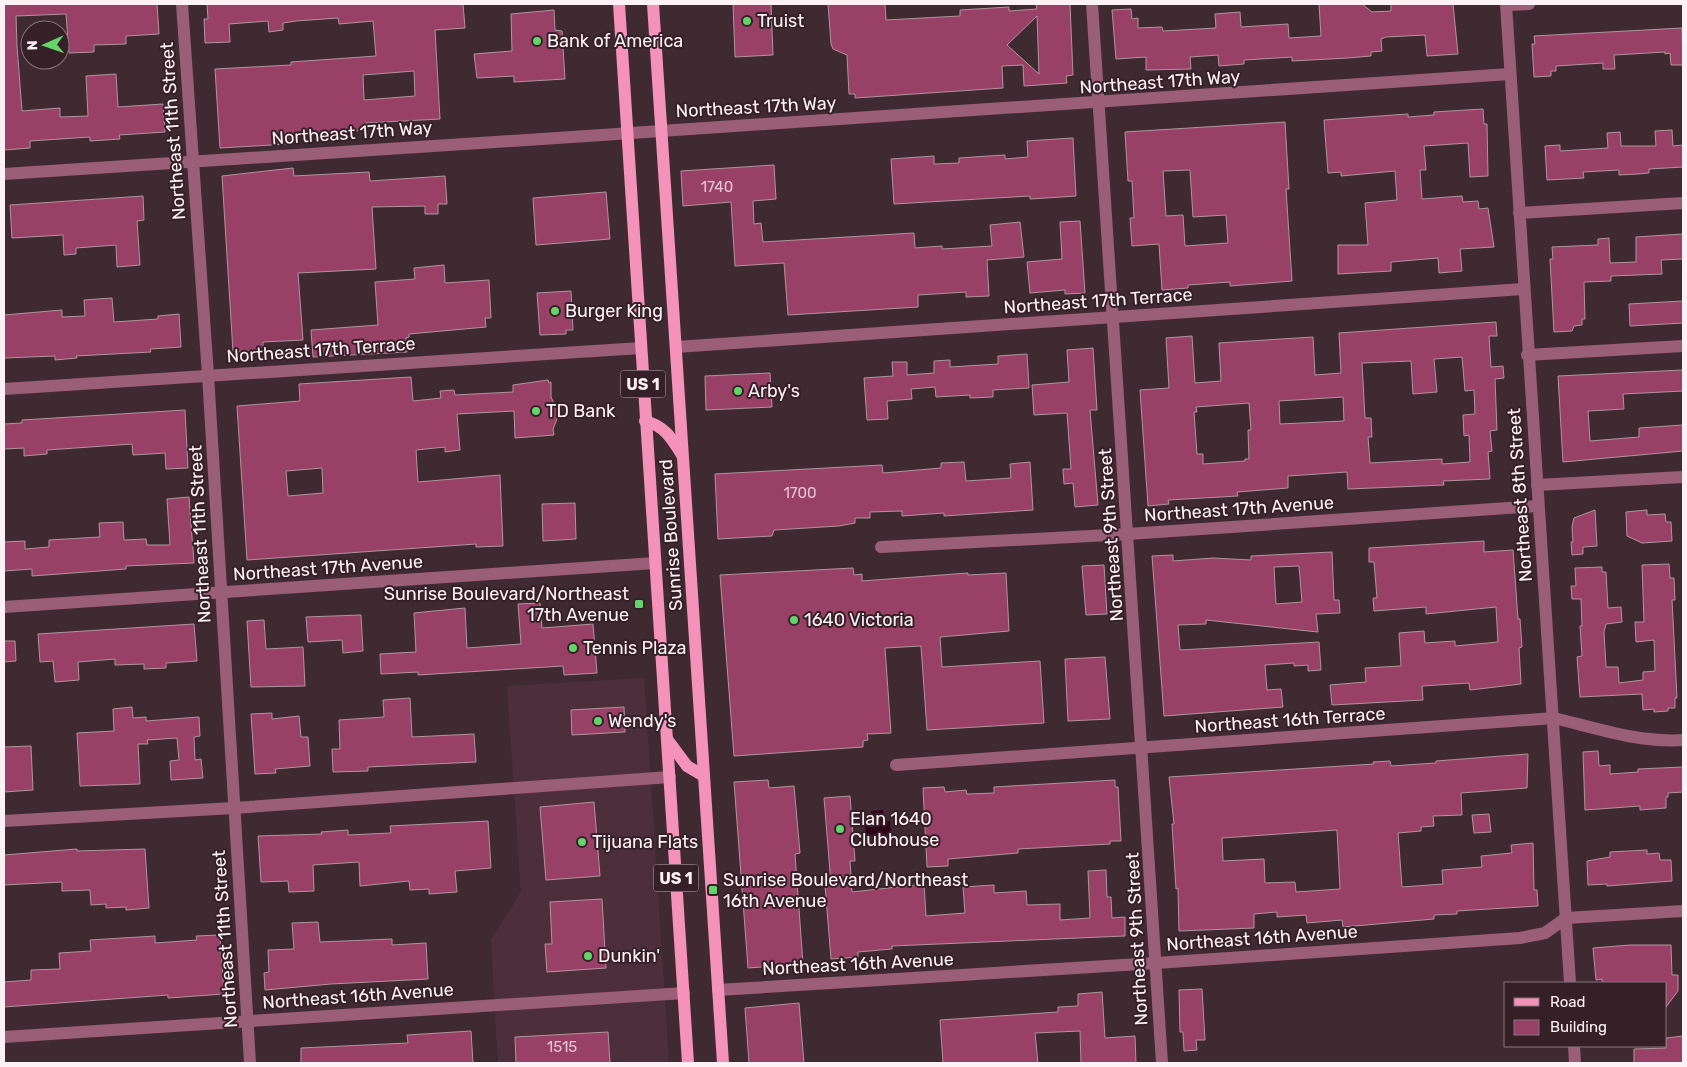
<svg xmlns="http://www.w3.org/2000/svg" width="1687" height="1067" font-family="Rubik,sans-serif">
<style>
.built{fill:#4d2f3b}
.water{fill:#2f0319}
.building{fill:#994067;stroke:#b0949e;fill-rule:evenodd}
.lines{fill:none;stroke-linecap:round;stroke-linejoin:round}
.street{stroke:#9a5e76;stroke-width:12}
.primary{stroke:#f492b9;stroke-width:12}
.poi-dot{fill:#62d469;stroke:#362028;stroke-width:2}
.labels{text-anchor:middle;stroke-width:4;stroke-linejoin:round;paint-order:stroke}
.number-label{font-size:15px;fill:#e4c5d2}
.shield{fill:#362028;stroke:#c1b2b8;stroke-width:1}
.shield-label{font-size:16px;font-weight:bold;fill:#fdf1f5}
.poi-label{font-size:18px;fill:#fdf1f5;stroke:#362028;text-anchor:start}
.street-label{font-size:18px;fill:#fdf1f5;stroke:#362028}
</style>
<rect width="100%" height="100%" fill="#402a32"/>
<!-- built -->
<polygon class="built" points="644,678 669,1063 498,1063 491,940 521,892 507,686"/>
<!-- water -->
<polygon class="water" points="883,810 884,822 890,821 891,834 885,835 885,846 873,847 872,835 866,836 865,823 871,822 871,811"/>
<!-- building -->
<g class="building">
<polygon points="4,4 157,4 159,34 126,36 126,44 94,45 94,52 69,53 66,14 16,16 17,46 22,111 60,108 60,117 88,116 86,76 116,74 118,107 163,104 165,132 119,135 120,139 90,141 90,137 30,141 30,148 4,150"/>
<path d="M207,4H463L465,28L435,30L440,119L366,123V130L289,136V144L220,148L215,69L291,65V62L376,56L373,21L339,24L338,18L296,21L283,23V30L269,32L268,21L229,24L230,42L205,43L204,19H208ZM414,71L415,96L364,100L363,75Z"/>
<polygon points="733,4 771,4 773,55 735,57"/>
<path d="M828,4H885L886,20L960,16V10L1009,7V11L1037,9L1036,4H1070L1073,75L1066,76L1067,83L1024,86L1023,65L1002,66L1003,88L855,98V94H849L847,55L833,49L831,44ZM1037,16L1039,74L1007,45Z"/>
<polygon points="1319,4 1362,4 1372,12 1391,11 1391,4 1453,4 1458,54 1427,56 1425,35 1386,37 1381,39 1382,51 1371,52 1371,56 1348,58 1292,61 1292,57 1244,60 1244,64 1219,66 1218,55 1190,57 1191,69 1146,70 1146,57 1116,59 1112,10 1131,9 1132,19 1138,18 1138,28 1162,27 1163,31 1216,28 1215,14 1240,12 1241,27 1288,24 1289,38 1321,36"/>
<polygon points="554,10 555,30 562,31 565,79 514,82 514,76 477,78 474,54 512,51 511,14"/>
<polygon points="1682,28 1683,65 1671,65 1670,53 1665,54 1665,52 1614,55 1615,69 1603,69 1603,63 1556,66 1556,71 1551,71 1551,76 1534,77 1532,44 1535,44 1534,36"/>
<polygon points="1483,109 1484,124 1487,124 1488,176 1470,177 1468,143 1424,146 1426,170 1420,170 1422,199 1462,196 1463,202 1478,201 1479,209 1488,208 1494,247 1460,249 1462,271 1439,273 1438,258 1391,262 1391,271 1338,274 1338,245 1368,245 1365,203 1397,200 1395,171 1341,176 1341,172 1328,173 1324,120 1408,114 1408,117 1434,115 1434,112"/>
<path d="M1285,122L1289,189H1286L1292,281L1230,286V282L1188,285V288L1162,290L1159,244L1132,246L1130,218H1134L1132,181H1128L1125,132ZM1190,170L1193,217L1226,215L1228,243L1185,246L1183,215L1166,216L1163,171Z"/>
<polygon points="1672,130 1673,146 1683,145 1683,167 1649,169 1649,173 1637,174 1619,175 1619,170 1583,172 1584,178 1547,180 1545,146 1560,145 1560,151 1608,148 1607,133 1620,132 1621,146 1656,146 1655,131"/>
<polygon points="1073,138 1076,196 1030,199 1030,196 894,204 891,159 934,156 934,164 959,163 959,158 989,156 1005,155 1005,159 1028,157 1027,141"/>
<polygon points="774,165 776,199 753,201 754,224 761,223 763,242 914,233 915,248 942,246 942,249 992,246 990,225 1020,222 1024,257 987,260 989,296 966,297 966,292 918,295 918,307 788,315 784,263 735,266 731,202 683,206 681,171"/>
<polygon points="293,168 294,176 369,172 370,181 445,176 447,204 438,204 438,214 425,214 425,206 372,207 376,269 298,273 303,340 263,342 263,350 233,352 222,176"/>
<polygon points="606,192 610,239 536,245 533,198"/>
<polygon points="143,196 144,220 137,221 140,265 117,267 116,245 76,248 76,254 64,255 63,235 12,238 10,205"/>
<polygon points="1080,221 1085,293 1065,294 1065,290 1030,293 1027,262 1062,259 1060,222"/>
<polygon points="1683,234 1683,259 1661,260 1662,274 1611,276 1611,281 1584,282 1585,319 1582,319 1582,325 1574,326 1572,331 1554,332 1550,259 1553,259 1552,247 1598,245 1598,239 1609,238 1610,263 1636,262 1636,237"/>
<polygon points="444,265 445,283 489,280 491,318 485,318 486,327 409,334 409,337 406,338 407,352 313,357 311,330 378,325 375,282 415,279 414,268"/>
<polygon points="571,291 573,330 566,330 566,334 540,335 537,293"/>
<polygon points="112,298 114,322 158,319 158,316 179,314 181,347 150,349 151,352 76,356 77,358 55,360 55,356 4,358 4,315 62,310 62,317 85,316 84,300"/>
<polygon points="1683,301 1683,323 1630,326 1629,304"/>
<path d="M1496,322L1497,336H1489L1491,367L1503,366L1504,378L1495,379L1497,430L1490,431L1492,451L1488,452L1490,479L1443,481L1444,485L1348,489L1347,472L1288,476V488L1237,492L1238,496L1168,500L1169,504L1148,506L1140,390L1169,388L1166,338L1192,336L1195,383L1221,381L1219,343L1313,337L1315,375L1341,373L1339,333ZM1462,357L1465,391L1474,390L1475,414L1463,415L1464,436L1469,435L1470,462L1442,464V459L1370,463L1368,437H1372L1371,418H1365L1362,363L1411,361L1413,394L1437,392L1434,359ZM1343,397L1344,421L1280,424L1279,401ZM1249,403L1251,430H1248L1249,459H1245V461L1203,464V454H1197L1194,412H1197L1196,407Z"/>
<polygon points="1093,348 1097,410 1090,410 1098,505 1075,507 1073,483 1064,484 1063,469 1071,469 1067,413 1034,415 1032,385 1069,382 1067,350"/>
<polygon points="1027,354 1029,388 993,390 993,397 970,398 970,395 936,397 935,387 911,389 912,399 887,401 888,419 867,420 864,378 893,376 892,362 907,362 907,375 934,373 934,361 950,360 950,367 998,364 998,356"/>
<polygon points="1683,370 1683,391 1623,394 1624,409 1588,411 1590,441 1639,437 1639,428 1683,425 1683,451 1563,462 1558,376"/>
<polygon points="770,373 772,407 706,410 705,376"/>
<path d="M411,377L413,401L441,398L440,391L454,390L455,395L513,392V385L548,380L549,383L551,382V397L559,414L553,429L554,435L515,438L514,411L457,414L460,450L445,452V447L416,450L418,482L500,475L503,546L476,547V544L247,560L237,406L300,401L299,384ZM322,468L323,493L288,496L286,471Z"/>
<polygon points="185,410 188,468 166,469 165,453 133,455 132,444 47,450 47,454 24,456 24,448 4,449 4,424 22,423 22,420"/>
<polygon points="964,462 966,481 1011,478 1010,464 1030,462 1033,510 944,516 944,513 902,516 902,511 870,512 870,518 855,518 855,523 839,526 774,530 772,536 718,539 715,474 882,465 883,473 941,468 941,463"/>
<polygon points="189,497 194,563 126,566 126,569 32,576 32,569 4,571 4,542 25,541 25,549 49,547 49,540 100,537 99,523 123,522 124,540 146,539 147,545 170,545 167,499"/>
<polygon points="575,503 576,539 543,541 542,504"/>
<polygon points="1595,510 1597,546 1583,547 1583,554 1572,555 1571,542 1573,542 1572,527 1574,518"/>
<polygon points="1647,510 1647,515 1665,514 1666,522 1671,522 1672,541 1642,543 1627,536 1626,512"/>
<polygon points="1484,541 1484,552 1513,550 1518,619 1520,619 1522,647 1519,648 1521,684 1470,690 1469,683 1422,686 1423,700 1332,705 1330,685 1366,682 1365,668 1401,666 1399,633 1424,631 1425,643 1455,641 1455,646 1498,642 1496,607 1426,614 1426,607 1374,611 1373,598 1377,598 1374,562 1369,562 1369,548"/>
<path d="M1332,552L1334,600H1339L1340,613L1316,614L1318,632L1206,620V624L1178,625L1180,650L1319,642L1321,670L1308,671V665L1294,666V663L1265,665L1267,690L1281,689L1283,707L1164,716L1152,556L1173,555V561L1213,558L1251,560V556ZM1299,566L1302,602L1276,604L1274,567Z"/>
<polygon points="1669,564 1670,578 1674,578 1675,600 1672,600 1677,698 1675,698 1675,708 1668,708 1668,711 1654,712 1654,709 1643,710 1642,694 1580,697 1577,657 1582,656 1580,626 1582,626 1581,599 1572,599 1571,586 1576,586 1575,568 1602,567 1602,572 1606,572 1608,608 1621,607 1622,622 1606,624 1604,632 1606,667 1618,667 1619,683 1643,680 1643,672 1655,671 1654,640 1636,642 1635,622 1644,622 1642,565"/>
<polygon points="1104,565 1107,614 1086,615 1082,566"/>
<polygon points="853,568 854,575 862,574 862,581 968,573 968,575 1006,573 1009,631 940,637 942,667 1040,661 1044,723 927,730 921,646 885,648 891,733 867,734 868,740 863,741 863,747 734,756 720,575"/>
<polygon points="540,603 542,628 593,624 597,673 564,675 563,666 418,675 418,672 381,674 380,654 416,652 414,613 465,608 467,648 521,644 518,604"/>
<polygon points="361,615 363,651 343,653 342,640 308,642 306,617"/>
<polygon points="264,620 266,649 303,647 305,686 251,687 247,621"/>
<polygon points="194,624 197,661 166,663 166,668 144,669 144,664 115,665 115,659 78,662 79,680 55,682 53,661 40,662 38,634"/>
<polygon points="4,641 15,641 16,661 4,662"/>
<polygon points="1105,657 1110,719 1068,721 1065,659"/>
<polygon points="410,698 412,737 474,734 476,762 368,767 368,771 333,772 332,749 340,749 339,720 384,717 383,700"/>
<polygon points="132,707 133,718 146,717 146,721 199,717 200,736 194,737 195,760 201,759 203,778 171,780 170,761 179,760 177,738 147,740 148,744 138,744 140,784 80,786 77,733 114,731 113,709"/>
<polygon points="624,707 625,732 572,735 571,710"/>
<polygon points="272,713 272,719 299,716 301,737 308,737 310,766 275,769 276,773 255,774 251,714"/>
<polygon points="31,746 33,790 4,792 4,747"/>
<polygon points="1598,751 1599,766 1610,765 1610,774 1638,772 1638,769 1683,767 1683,792 1668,793 1668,797 1666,797 1666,808 1640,810 1640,806 1585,810 1583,752"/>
<path d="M1528,754L1527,788L1461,793L1462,815L1433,816L1434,826L1421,827V831L1398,833L1402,887L1443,884L1442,870L1482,867L1481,856L1512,853L1511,845L1533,843L1534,890H1537L1538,906L1457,911V914L1434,915V919L1343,927L1342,920L1307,923L1306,915L1277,917V912L1254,914V928L1179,931L1178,888L1176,889L1172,824H1174L1169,777L1374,764L1373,762L1390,761L1391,766L1436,763V761ZM1337,830L1340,889L1296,892L1295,882L1265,883L1264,859L1223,861L1222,838Z"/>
<polygon points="768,780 769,788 794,786 800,853 795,854 803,964 748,968 734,782"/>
<polygon points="1115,780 1115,787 1118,787 1121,841 1110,841 1110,844 1018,849 1018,853 948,859 948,866 927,867 923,788 944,787 945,792 966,790 967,794 994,793 994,787"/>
<polygon points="850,796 855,861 850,861 852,892 924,884 926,916 965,913 963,887 994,885 994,893 1026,891 1027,905 1060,904 1060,920 1090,918 1088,871 1106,870 1107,897 1111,897 1112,918 1125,917 1125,936 892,946 892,949 858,952 858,957 831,959 825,885 831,884 824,798"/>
<polygon points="594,802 600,876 546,880 540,807"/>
<polygon points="1489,814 1491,832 1474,833 1472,815"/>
<polygon points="488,821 491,868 455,871 457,892 429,894 429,889 410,890 409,881 360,886 359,862 313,865 314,891 289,892 288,881 261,882 258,836 322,834 321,832 348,830 348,835 391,833 390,826"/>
<polygon points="77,849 77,851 145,849 149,908 126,910 126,907 106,908 106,904 91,905 90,890 62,891 62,882 4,885 4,855"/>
<polygon points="1647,850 1647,854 1659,853 1660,860 1671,860 1672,881 1607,886 1607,884 1588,885 1587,861 1610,857 1610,852"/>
<polygon points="602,899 606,968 547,972 545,944 552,944 550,902"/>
<polygon points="318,922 320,942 392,939 392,945 426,943 428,979 331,984 265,990 264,973 269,972 268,950 294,949 292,923"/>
<polygon points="220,935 224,994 168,998 168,995 4,1007 4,982 31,980 31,970 60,969 59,953 91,951 90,940 155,936 155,943 197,940 196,936"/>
<polygon points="1630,945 1671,945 1672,975 1678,975 1678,991 1666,1007 1666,983 1602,983 1602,979 1596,980 1593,948"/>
<polygon points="1202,989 1205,1040 1196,1040 1197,1050 1184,1051 1183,1032 1180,1032 1179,990"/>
<polygon points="1102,992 1105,1038 1135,1036 1136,1063 1081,1063 1080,1031 1035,1033 1038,1063 943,1063 940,1020 1058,1012 1058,1007 1078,1006 1078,994"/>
<polygon points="799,1003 804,1063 749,1063 745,1008"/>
<polygon points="471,1031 473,1063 301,1063 301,1048 408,1043 407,1035"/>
<polygon points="608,1032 610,1063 516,1063 515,1037"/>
<polygon points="1683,1036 1683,1063 1634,1063 1634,1049 1666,1048 1666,1038"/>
</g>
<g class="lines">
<!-- street -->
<g class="street">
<polyline points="182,4 208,375 250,1063"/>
<polyline points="1092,4 1162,1063"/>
<polyline points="1506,4 1570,983"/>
<polyline points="1506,5 1529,4"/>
<path d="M4,174C506,140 1008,111 1510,74"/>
<polyline points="1519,213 1683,203"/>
<polyline points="676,347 1523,289"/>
<polyline points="1527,355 1683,346"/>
<polyline points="4,389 641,348"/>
<polyline points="1537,485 1683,477"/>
<polyline points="881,547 1128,534 1538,506"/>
<polyline points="4,607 655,563"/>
<path d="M896,765L1554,718C1596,728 1639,743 1683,740"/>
<polyline points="4,821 234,808 670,777"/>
<polyline points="718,990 1156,963 1520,938 1545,933 1566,918 1683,911"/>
<polyline points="4,1037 684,993"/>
<polyline points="1574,1046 1575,1063"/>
</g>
<!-- primary -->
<g class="primary">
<polyline points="619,4 688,1063"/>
<polyline points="653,4 723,1063"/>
<path d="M645,421C665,426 672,439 682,455"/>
<polyline points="667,739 687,766 704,776"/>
</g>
</g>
<!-- markers -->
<g class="poi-dot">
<circle cx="747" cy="21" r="5"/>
<circle cx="537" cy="41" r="5"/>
<circle cx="555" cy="311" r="5"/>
<circle cx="738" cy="391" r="5"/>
<circle cx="536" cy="411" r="5"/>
<rect x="634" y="599" width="10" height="10" rx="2.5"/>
<circle cx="794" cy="620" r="5"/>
<circle cx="573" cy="648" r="5"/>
<circle cx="598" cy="721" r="5"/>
<circle cx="840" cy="829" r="5"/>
<circle cx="582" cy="842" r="5"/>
<rect x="708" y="885" width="10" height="10" rx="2.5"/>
<circle cx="588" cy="956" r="5"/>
</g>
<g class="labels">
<!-- number labels -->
<g class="number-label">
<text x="717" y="192">1740</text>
<text x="800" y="498">1700</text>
<text x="562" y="1052">1515</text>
</g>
<!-- shield labels -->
<g class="shield">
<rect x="620.5" y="370.5" width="45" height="27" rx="4"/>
<rect x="653.5" y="864.5" width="45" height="27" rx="4"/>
</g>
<g class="shield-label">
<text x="643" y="390">US 1</text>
<text x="676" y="884">US 1</text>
</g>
<!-- poi labels -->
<g class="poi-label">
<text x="757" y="27">Truist</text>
<text x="547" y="47">Bank of America</text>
<text x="565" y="317">Burger King</text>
<text x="748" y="397">Arby's</text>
<text x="546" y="417">TD Bank</text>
<text x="629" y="600" text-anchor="end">Sunrise Boulevard/Northeast<tspan x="629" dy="21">17th Avenue</tspan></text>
<text x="804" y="626">1640 Victoria</text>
<text x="583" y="654">Tennis Plaza</text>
<text x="608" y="727">Wendy's</text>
<text x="850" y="825">Elan 1640<tspan x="850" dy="21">Clubhouse</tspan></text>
<text x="592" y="848">Tijuana Flats</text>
<text x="723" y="886">Sunrise Boulevard/Northeast<tspan x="723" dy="21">16th Avenue</tspan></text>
<text x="598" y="962">Dunkin'</text>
</g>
<!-- street labels -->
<g class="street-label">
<text transform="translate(1160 82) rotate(-4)" y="6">Northeast 17th Way</text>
<text transform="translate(756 107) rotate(-3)" y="6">Northeast 17th Way</text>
<text transform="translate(173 131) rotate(-94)" y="6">Northeast 11th Street</text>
<text transform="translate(352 133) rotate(-4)" y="6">Northeast 17th Way</text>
<text transform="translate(1098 301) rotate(-4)" y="6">Northeast 17th Terrace</text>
<text transform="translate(321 350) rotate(-4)" y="6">Northeast 17th Terrace</text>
<text transform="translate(1520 495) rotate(-94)" y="6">Northeast 8th Street</text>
<text transform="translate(1239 509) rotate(-4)" y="6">Northeast 17th Avenue</text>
<text transform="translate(200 534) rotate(-93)" y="6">Northeast 11th Street</text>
<text transform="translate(671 535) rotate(-94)" y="6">Sunrise Boulevard</text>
<text transform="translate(1111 535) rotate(-94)" y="6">Northeast 9th Street</text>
<text transform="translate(328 568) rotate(-4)" y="6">Northeast 17th Avenue</text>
<text transform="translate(1290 720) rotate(-4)" y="6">Northeast 16th Terrace</text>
<text transform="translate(1262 938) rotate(-4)" y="6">Northeast 16th Avenue</text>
<text transform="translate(225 939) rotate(-94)" y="6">Northeast 11th Street</text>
<text transform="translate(1137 939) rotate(-93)" y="6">Northeast 9th Street</text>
<text transform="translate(858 964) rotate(-3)" y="6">Northeast 16th Avenue</text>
<text transform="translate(358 996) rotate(-4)" y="6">Northeast 16th Avenue</text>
</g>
</g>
<!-- border -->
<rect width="1687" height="1067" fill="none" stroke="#fdf1f5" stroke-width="10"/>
<!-- legend -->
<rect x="1504" y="982" width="162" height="65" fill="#362028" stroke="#86747a"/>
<rect x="1514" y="998" width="25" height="8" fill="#f492b9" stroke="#86747a"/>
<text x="1550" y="1007" font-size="15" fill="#fdf1f5">Road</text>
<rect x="1514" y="1020" width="25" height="15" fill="#994067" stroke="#86747a"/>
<text x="1550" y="1032" font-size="15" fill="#fdf1f5">Building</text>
<!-- north arrow -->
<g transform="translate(45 45) rotate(268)"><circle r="24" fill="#362028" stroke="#86747a"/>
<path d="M0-4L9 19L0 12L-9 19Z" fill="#62d469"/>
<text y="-8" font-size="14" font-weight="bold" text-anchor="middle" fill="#fdf1f5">N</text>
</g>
</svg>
